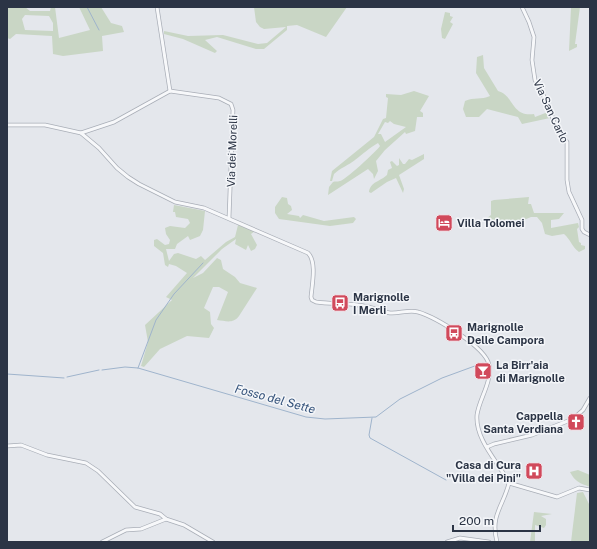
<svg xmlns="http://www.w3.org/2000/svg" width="597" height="549" font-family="'Public Sans',sans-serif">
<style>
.green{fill:#c9d6c5;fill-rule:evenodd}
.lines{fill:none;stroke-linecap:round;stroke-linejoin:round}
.stream{stroke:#9fb4cc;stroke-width:1}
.minor-casing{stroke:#a9aeb7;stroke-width:4.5}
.minor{stroke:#f7f8fa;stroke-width:3}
.labels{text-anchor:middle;stroke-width:3;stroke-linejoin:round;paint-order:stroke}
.street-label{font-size:11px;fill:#2b3445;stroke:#f4f6f9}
.poi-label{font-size:11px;font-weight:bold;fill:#2b3445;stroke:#f4f6f9;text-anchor:start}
.water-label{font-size:12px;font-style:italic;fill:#34527a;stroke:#f4f6f9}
</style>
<rect width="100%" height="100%" fill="#e4e7ec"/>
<!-- green -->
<g class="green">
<path d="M7,7H25L30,11H50L51,7H55L59,38L90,30L79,7H101L111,23L122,26L124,32L102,36L103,51L63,56L53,54L52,36L16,34L10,39L7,38ZM25,15L49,16L53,23V31L25,30L22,19Z"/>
<polygon points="254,7 347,7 326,37 297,25 287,26 287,30 264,49 256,49 217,37 205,40 217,51 215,53 183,39 164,34 164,31 188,36 223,35 258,44 267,43 286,27 264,29 260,27 256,22"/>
<polygon points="571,7 580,7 575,44 577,44 577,47 569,51"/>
<polygon points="445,12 450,13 450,16 453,17 450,22 453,24 445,39 442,38 441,29"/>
<path d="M483,55L484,68L498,91C514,95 511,117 534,114L535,117L548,112L550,118L522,124L518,117L487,109L479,117H466L463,109L465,101C474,97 481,100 490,96L476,73L477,57Z"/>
<path d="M414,91L429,96L420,111L423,113V117H417L415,131L406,134L405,132L385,150L376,161L378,171L374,179L373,174L368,169L328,195L329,187L333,182C335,181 337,182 340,181C344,181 377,151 380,146L378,143C369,148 363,154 355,160C349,165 340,168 334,174L332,181H330L332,171L374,137L383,119L386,118L388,98L386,97V94L401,95ZM390,121L394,124L406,127L385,142L381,134H378L385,122L388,123Z"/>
<path d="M424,154V159L399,175L404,189L403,193L396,178L387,182L371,193L369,192C370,182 381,181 387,175L388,170L392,168L390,162L392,161L397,166L399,165V158L403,164H405L409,159L412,160Z"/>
<polygon points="282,197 287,198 288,204 291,206 292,210 287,214 299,216 300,218 303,215 324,221 354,217 356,219 353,223 330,226 279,219 275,213 275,207"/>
<path d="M529,197L528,204H531L534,213H564L559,219L551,220V228L578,223L579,227L577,229L579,242L581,243V245L585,246V249L579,252C572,247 571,240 564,234L552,236L545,234L542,223L537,217H531L524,220L488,221L486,219L491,215V201L494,200Z"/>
<path d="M174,205L205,211L203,230L200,236L190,240L188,236L177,244L175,249H166L169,261L174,254L178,253L196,259L201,256L205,260L226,242L235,237L238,225L255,231L251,234L257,245L255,249L251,251L248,245L246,250L235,244L236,239L222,249L193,278L203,273L217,258L221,260L223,269L235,277L240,283L257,288L239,316C233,324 226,321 217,320L228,292L219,287H213L204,308L210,312L211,324L214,328L209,338L187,336L160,349L144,367L141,366L148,342L145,325L172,300L166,297L187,273L176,266L169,264L168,267L165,265L163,253L154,246V240L157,239L165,245L169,244L170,240L166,234L165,228L170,226L185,228L190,223L188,219L176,217L175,212H173Z"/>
<path d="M578,470L590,475V487C580,483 575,482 570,472Z"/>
<polygon points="583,492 590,506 590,542 571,542 577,493"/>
<polygon points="534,512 552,514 541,516 546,519 546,525 544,528 535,525 535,542 530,542"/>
</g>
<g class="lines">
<!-- stream -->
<g class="stream">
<polyline points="87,7 99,30"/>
<polyline points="138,368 156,320 174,294 203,263"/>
<polyline points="102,370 125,367 138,368 306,417 325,419 376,417 400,399 442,378 483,363"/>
<polyline points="7,374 64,378"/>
<polyline points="67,377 99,370"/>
<polyline points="372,418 369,435 370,438 446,480"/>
</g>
<defs>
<g id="minor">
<polyline points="157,7 170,91"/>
<polyline points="522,7 529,22 534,37 532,60 535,80 548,104 555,125 567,142 567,180 569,192 582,220 582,229 584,232 590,235"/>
<path d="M7,125H45L81,133L99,148L117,168L128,177L139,184L175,202L204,208L308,253C317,262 312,285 311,297L312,300L316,302C330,304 344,303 358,305C369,306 380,311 390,313C399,314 409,309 418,312C435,317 486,347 489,365C492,383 479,399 477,415C475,440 499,463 509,483C503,507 490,515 497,542"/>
<polyline points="81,133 114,122 170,91 219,98 231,104 233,110 229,218"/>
<polyline points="7,446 21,445 47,455 86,463 98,471 135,507 160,514 166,519 184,525 213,542"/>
<polyline points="487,447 494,444 532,435 573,419 583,410 590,398"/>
<polyline points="509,483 557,497 579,488 590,490"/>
<polyline points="102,542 126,530 141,529 166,519"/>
<polyline points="447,542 460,538 489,542"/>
</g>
</defs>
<!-- minor casing -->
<use href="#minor" class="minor-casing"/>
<!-- minor -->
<use href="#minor" class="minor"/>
</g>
<!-- icons -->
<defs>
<symbol id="hotel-square" viewBox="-11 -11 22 22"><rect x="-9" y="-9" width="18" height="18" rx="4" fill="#d1495b" stroke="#f4f6f9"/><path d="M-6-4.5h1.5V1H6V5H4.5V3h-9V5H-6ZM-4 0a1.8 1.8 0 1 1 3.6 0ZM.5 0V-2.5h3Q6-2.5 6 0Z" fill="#fff"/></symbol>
<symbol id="bus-square" viewBox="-11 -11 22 22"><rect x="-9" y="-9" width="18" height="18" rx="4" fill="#d1495b" stroke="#f4f6f9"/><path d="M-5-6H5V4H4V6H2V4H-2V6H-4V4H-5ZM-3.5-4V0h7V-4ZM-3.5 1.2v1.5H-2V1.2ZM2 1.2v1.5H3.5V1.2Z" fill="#fff"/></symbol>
<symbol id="bar-square" viewBox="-11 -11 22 22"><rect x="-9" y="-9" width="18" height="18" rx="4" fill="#d1495b" stroke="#f4f6f9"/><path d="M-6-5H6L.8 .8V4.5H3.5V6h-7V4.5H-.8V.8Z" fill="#fff"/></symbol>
<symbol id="church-square" viewBox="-11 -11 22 22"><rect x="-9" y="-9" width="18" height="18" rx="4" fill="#d1495b" stroke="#f4f6f9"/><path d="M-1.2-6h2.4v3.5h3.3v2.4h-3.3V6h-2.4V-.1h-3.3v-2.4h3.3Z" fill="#fff"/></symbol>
<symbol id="hospital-square" viewBox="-11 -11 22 22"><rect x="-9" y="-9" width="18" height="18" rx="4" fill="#d1495b" stroke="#f4f6f9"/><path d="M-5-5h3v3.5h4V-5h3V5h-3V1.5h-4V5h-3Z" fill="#fff"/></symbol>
</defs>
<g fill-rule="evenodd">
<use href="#hotel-square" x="434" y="213" width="20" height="20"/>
<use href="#bus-square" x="330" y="293" width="20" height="20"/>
<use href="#bus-square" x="444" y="323" width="20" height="20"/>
<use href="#bar-square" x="473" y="361" width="20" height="20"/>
<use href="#church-square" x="566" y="412" width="20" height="20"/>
<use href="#hospital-square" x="524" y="461" width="20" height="20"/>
</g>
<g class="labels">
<!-- street labels -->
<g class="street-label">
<text transform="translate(551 111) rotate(65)" y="4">Via San Carlo</text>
<text transform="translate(232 151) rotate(-88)" y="4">Via dei Morelli</text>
</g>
<!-- poi labels -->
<g class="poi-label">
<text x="457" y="227">Villa Tolomei</text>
<text x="353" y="301">Marignolle<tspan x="353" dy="13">I Merli</tspan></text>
<text x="467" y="331">Marignolle<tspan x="467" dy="13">Delle Campora</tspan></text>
<text x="496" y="369">La Birr'aia<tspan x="496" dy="13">di Marignolle</tspan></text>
<text x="563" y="420" text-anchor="end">Cappella<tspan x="563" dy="13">Santa Verdiana</tspan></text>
<text x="521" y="469" text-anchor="end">Casa di Cura<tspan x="521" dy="13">"Villa dei Pini"</tspan></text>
</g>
<!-- water labels -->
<g class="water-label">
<text transform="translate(275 399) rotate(15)" y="4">Fosso del Sette</text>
</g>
</g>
<!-- border -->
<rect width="597" height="549" fill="none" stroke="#2b3445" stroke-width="16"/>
<!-- scale -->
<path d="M453 525v6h87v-6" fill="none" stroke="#2b3445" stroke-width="2"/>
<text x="459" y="525" font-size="12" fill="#2b3445" stroke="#f4f6f9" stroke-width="3" paint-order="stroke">200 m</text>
</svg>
